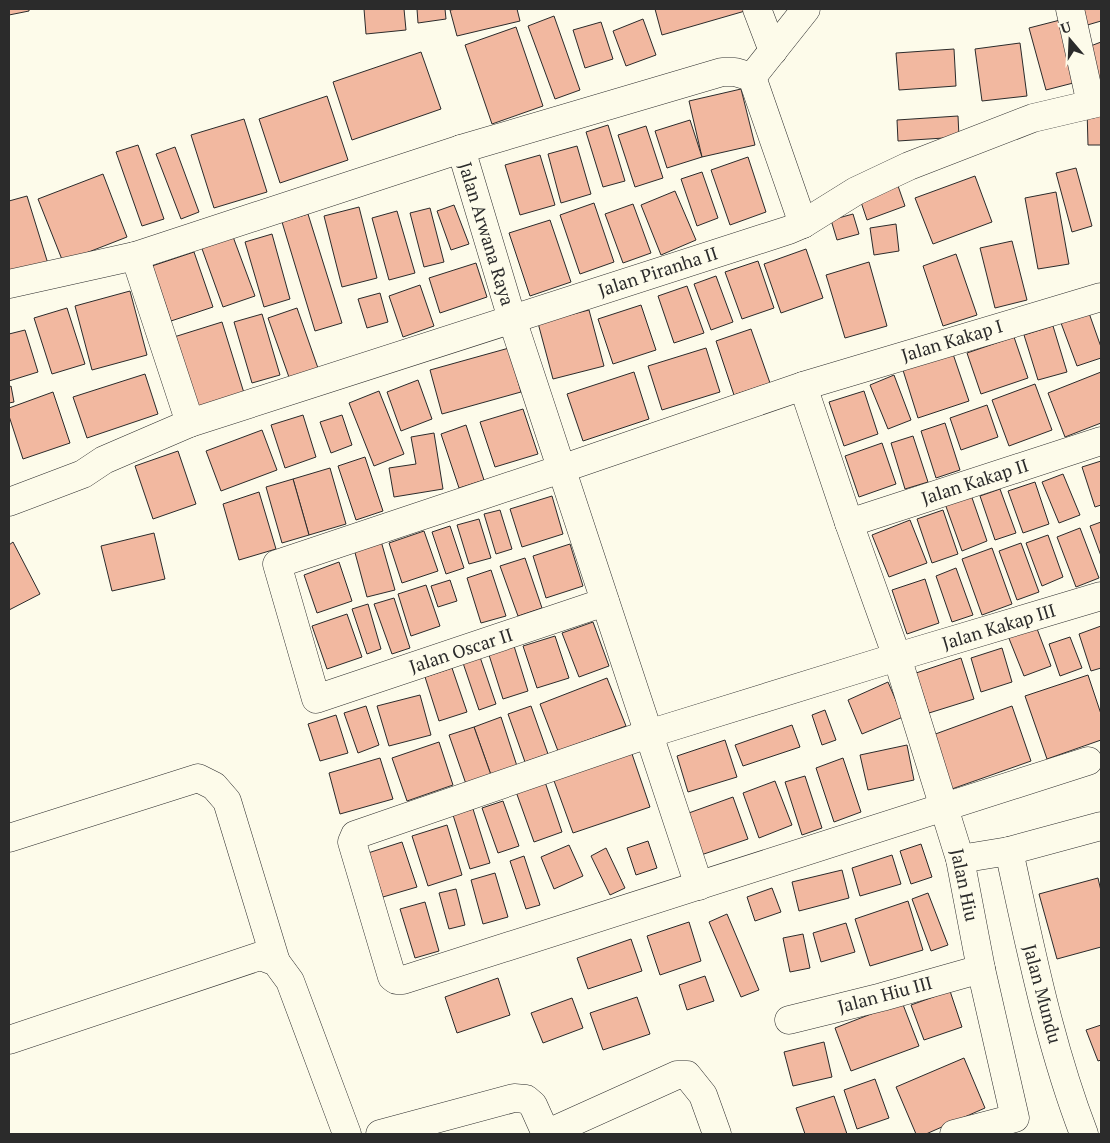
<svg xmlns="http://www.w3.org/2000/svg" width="1110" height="1143" font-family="'PT Serif',serif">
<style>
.building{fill:#f2b8a0;stroke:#2b2b2b}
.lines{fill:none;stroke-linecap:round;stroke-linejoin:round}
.minor-casing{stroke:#2b2b2b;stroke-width:29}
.minor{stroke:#fdfbea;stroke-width:28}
.labels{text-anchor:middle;stroke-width:4;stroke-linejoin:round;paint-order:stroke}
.street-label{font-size:18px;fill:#2b2b2b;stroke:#fdfbea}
</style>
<rect width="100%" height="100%" fill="#fdfbea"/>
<!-- building -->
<g class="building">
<polygon points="9,9 29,9 29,11 9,15"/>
<polygon points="364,9 404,9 406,30 366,34"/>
<polygon points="417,9 445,9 446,19 418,23"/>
<polygon points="457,9 517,9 520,21 457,36 450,10"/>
<polygon points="655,9 745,9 745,11 662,35"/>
<polygon points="1079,9 1101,9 1101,21 1084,26"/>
<polygon points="554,16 580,90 555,99 528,26"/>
<polygon points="643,19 656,55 626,66 613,31"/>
<polygon points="1064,19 1081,81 1046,90 1029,28"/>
<polygon points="601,22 613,59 585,68 573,30"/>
<polygon points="516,27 543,106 492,124 465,45"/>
<polygon points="1101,42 1101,88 1088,47"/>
<polygon points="1020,43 1027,96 982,101 975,49"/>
<polygon points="954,49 956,86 899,90 896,53"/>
<polygon points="421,52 441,109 352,140 333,82"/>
<polygon points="741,89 755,145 702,157 689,101"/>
<polygon points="327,96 348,160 280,183 259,119"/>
<polygon points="1087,109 1101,109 1101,145 1088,145"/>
<polygon points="958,116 959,137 898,141 897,120"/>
<polygon points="244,119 267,192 214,208 191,135"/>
<polygon points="690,120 702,157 667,168 655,131"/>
<polygon points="608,125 625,181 603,187 586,132"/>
<polygon points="646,126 663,178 635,187 618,135"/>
<polygon points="138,145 164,219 142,226 116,152"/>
<polygon points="577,146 591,194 561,203 548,154"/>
<polygon points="175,147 199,212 181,219 156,154"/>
<polygon points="540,155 555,205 520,215 505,165"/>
<polygon points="748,157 766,212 730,225 711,170"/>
<polygon points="1076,168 1092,226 1072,232 1056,173"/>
<polygon points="702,172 718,218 697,226 681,179"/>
<polygon points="103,174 127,237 63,262 38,199"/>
<polygon points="975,176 992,222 933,244 915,198"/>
<polygon points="897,183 905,206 867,220 859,196"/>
<polygon points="675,191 696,240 661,255 641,205"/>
<polygon points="1056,192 1069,264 1038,269 1025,198"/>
<polygon points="27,196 49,267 9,279 9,201"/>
<polygon points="594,203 614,262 580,274 560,215"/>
<polygon points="633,204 651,253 623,263 605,214"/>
<polygon points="454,205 469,244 451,250 437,211"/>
<polygon points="359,207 377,278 342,287 324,216"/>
<polygon points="430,208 444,262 424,267 410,213"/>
<polygon points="397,211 415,273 389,280 372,218"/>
<polygon points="308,214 342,323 315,331 282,222"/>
<polygon points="853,214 859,234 837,240 831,220"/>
<polygon points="550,220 571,282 530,296 509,233"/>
<polygon points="896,224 899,251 874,255 870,228"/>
<polygon points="232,234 255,296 223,307 201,246"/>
<polygon points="272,234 290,299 264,307 245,242"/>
<polygon points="1012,241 1027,300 995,308 980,248"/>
<polygon points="806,249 823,298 781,313 764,264"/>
<polygon points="194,252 213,307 171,321 152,266"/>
<polygon points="956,254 977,315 943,326 923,266"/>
<polygon points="758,261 774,308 742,319 725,272"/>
<polygon points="869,262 887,326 845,338 826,275"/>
<polygon points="476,263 487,297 440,313 429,278"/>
<polygon points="716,276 733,322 711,330 694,284"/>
<polygon points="420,285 434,326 403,337 389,296"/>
<polygon points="687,286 704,333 674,343 658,296"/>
<polygon points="130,291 147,355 92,370 75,306"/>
<polygon points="380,293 388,322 367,328 358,299"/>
<polygon points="641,305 656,350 613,364 598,319"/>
<polygon points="67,308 85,364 52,374 34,318"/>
<polygon points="297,308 319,371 290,380 268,318"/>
<polygon points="589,310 604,366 553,379 538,323"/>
<polygon points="1089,313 1101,347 1101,358 1077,366 1061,323"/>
<polygon points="262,314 280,375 252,383 234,322"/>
<polygon points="222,322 244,393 197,408 174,337"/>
<polygon points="1053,326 1067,372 1038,380 1024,335"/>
<polygon points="751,329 770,383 734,395 716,341"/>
<polygon points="25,330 38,372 9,381 9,334"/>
<polygon points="1014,337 1028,378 981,394 967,353"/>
<polygon points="509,348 521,392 442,414 430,370"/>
<polygon points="706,348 720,392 662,410 648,366"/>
<polygon points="952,351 969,401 918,418 902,367"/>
<polygon points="634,372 649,419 583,441 567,394"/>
<polygon points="1101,372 1101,423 1065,437 1048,393"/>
<polygon points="145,374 158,414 87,438 73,397"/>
<polygon points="894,375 911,420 888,429 870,385"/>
<polygon points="418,380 432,419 401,431 387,392"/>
<polygon points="1035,384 1052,430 1009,446 992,400"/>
<polygon points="11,386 14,402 9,403 9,387"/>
<polygon points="379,391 404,454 374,466 349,403"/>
<polygon points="864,391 878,434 844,446 829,402"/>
<polygon points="53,392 70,443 23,459 9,416 9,408"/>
<polygon points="987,405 998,437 961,450 950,418"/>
<polygon points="523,409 538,454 495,467 480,422"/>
<polygon points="303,415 316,457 285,468 271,425"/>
<polygon points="342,415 352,445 331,453 320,422"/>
<polygon points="945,423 960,470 936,478 921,431"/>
<polygon points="466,425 484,480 459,488 441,434"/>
<polygon points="262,430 277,470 221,491 206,451"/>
<polygon points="434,433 443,489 394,497 389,468 416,464 411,437"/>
<polygon points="913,436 928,482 905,489 891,443"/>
<polygon points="882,443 896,484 859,497 845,456"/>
<polygon points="178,451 196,504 153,519 135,466"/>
<polygon points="365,457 383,511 356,520 338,466"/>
<polygon points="1101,461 1101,505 1095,507 1082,467"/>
<polygon points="330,468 346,524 309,535 293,479"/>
<polygon points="1063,474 1080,515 1059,523 1042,482"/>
<polygon points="293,479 309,535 282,543 266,487"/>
<polygon points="1035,482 1049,524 1023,533 1008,491"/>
<polygon points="1000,489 1016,533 995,540 980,496"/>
<polygon points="259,492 276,549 239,560 223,504"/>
<polygon points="970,492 987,541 962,551 944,501"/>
<polygon points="552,496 563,534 522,547 510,509"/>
<polygon points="500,510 512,549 496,554 484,514"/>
<polygon points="943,510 958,554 932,563 917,519"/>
<polygon points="479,519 491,558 469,564 457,525"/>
<polygon points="910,520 927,563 889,577 872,535"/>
<polygon points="1101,522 1101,556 1090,526"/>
<polygon points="450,526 464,568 446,574 432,532"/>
<polygon points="1080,528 1099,578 1076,587 1057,537"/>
<polygon points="424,531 438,571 402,583 389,543"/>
<polygon points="154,533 165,579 112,591 101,546"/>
<polygon points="1048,535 1063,577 1042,586 1026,543"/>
<polygon points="381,541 395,590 367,597 354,549"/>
<polygon points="13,542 40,594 9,610 9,545"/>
<polygon points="1021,543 1039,592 1017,600 999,551"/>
<polygon points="570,544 583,586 546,598 533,556"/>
<polygon points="992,548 1012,604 982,615 962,559"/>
<polygon points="525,558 542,608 518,616 500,566"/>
<polygon points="339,562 352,601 317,613 304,575"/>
<polygon points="956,568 973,615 952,622 936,576"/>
<polygon points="491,570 506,616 481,623 467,578"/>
<polygon points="925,579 939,623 907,634 892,590"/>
<polygon points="450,580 457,601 438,607 431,586"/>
<polygon points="426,585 440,626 411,636 398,594"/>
<polygon points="394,598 410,648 392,654 374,604"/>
<polygon points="368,604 381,649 367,654 352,609"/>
<polygon points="347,614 362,657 327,669 312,626"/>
<polygon points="593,622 609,666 579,677 562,633"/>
<polygon points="1036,626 1051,666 1024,676 1008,636"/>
<polygon points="1101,626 1101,668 1091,671 1079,634"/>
<polygon points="555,636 569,678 537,688 523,646"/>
<polygon points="1070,637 1082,668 1060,676 1049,644"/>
<polygon points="514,646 528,691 503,699 489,655"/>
<polygon points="1002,648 1012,682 981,692 971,658"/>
<polygon points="480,657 496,704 479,710 463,663"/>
<polygon points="961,658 974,699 929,713 916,673"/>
<polygon points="452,668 467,712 439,721 425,677"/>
<polygon points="1088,675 1101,714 1101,740 1047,759 1025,696"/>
<polygon points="607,678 626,726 558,751 540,704"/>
<polygon points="888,682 903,717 862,734 848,700"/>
<polygon points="420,695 431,735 389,746 377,706"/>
<polygon points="366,706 379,745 358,753 344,713"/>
<polygon points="531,706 548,754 525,762 508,714"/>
<polygon points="1012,706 1031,761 949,790 930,736"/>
<polygon points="825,710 836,740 822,745 812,715"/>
<polygon points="336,715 348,753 320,761 308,724"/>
<polygon points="501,717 517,766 491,775 474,727"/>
<polygon points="792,725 800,747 743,766 735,745"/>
<polygon points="474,727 491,775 466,784 449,735"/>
<polygon points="725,740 737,777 688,792 677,756"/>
<polygon points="439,742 453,785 407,801 392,758"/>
<polygon points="907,745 914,780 868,790 860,755"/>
<polygon points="631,751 650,807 573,833 553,778"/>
<polygon points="380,758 393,799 340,814 329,773"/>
<polygon points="843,758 861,812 834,822 816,768"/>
<polygon points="543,776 562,832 534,842 514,786"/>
<polygon points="805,776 822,828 802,835 785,782"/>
<polygon points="775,781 792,825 759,838 743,793"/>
<polygon points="733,797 748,839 701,855 686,814"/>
<polygon points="503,801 519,846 498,853 482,808"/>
<polygon points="473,809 490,863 470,869 453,815"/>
<polygon points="447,825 462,875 428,886 412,836"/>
<polygon points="648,841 657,868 636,875 627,848"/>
<polygon points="402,842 417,887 383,897 368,853"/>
<polygon points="921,844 932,877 911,884 900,851"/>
<polygon points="569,845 583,876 554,889 541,857"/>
<polygon points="606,848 625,888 610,895 591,856"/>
<polygon points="892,855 901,884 860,896 852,868"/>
<polygon points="524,856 540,905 526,909 510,861"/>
<polygon points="842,870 849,898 799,911 792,882"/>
<polygon points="495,873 508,917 483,924 471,880"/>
<polygon points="1098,878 1101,891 1101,947 1057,959 1039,894"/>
<polygon points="772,888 781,912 755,921 747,897"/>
<polygon points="456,889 465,925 449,929 439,893"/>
<polygon points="928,893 948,945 931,951 912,899"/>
<polygon points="908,901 923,950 870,966 855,919"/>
<polygon points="425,902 439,951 415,958 400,909"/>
<polygon points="727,914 759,990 741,997 709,922"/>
<polygon points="689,922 701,961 660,975 647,936"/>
<polygon points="846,923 855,952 821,962 813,933"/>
<polygon points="803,934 810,968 790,972 783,938"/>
<polygon points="631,939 642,971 588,989 577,958"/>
<polygon points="705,976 714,1001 687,1010 679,985"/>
<polygon points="498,978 510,1015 457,1033 445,997"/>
<polygon points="950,991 962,1027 924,1040 911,1005"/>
<polygon points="637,997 650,1034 603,1050 590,1013"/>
<polygon points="572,998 583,1028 543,1043 531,1013"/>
<polygon points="902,1002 919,1046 851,1071 835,1028"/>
<polygon points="1101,1025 1101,1060 1098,1061 1086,1030"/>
<polygon points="824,1042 832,1077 793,1086 784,1052"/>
<polygon points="964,1058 985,1108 926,1134 916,1134 896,1087"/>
<polygon points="875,1079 889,1118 857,1129 844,1090"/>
<polygon points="834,1096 847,1134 805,1134 796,1108"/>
</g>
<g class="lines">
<defs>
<g id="minor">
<polyline points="757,9 773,51"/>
<polyline points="1070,9 1091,104"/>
<polyline points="752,77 806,9"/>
<polyline points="461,149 512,319 699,886"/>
<polyline points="135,256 190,423"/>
<polyline points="9,284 135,256 461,149 722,72 735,72 752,77 803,224"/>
<polyline points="803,386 849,523 897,657 960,859 981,969 1015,1118 954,1134"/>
<polyline points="9,502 83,474 104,460 190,423 789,230 803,224 856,191 909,166 1033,118 1101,102"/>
<polyline points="849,523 1101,441"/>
<polyline points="605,602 316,699 277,564 561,469 803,386 1101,297"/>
<polyline points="1088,761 403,980 396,980 392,977 352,842 355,835 648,734 897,657 1101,596"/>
<polyline points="9,838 198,778 214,786 227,801 276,962"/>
<path d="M1009,851C1030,946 1049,1043 1084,1134"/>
<polyline points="960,859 1009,851 1101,826"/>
<polyline points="789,1020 882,997 981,969"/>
<polyline points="9,1040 260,956 276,962 290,981 347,1134"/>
<polyline points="380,1134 514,1098 526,1099 533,1105 546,1134"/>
<polyline points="546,1134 677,1075 687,1075 703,1095 717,1134"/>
</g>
</defs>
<!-- minor casing -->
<use href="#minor" class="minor-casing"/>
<!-- minor -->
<use href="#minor" class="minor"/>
</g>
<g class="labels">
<!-- street labels -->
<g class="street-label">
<text transform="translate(486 234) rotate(73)" y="6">Jalan Arwana Raya</text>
<text transform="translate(658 272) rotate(-18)" y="6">Jalan Piranha II</text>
<text transform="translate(952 341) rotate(-17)" y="6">Jalan Kakap I</text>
<text transform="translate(975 482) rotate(-18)" y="6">Jalan Kakap II</text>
<text transform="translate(999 627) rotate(-17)" y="6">Jalan Kakap III</text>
<text transform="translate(461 651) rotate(-18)" y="6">Jalan Oscar II</text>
<text transform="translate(964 885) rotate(78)" y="6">Jalan Hiu</text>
<text transform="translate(1042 994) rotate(75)" y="6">Jalan Mundu</text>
<text transform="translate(885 995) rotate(-15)" y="6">Jalan Hiu III</text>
</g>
</g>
<!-- border -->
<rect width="1110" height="1143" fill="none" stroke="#2b2b2b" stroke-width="20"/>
<!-- north arrow -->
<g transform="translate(1070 40) rotate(341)" stroke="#fdfbea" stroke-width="4" paint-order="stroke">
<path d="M0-4L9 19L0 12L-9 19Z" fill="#2b2b2b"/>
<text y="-8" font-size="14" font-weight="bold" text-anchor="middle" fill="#2b2b2b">U</text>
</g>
</svg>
